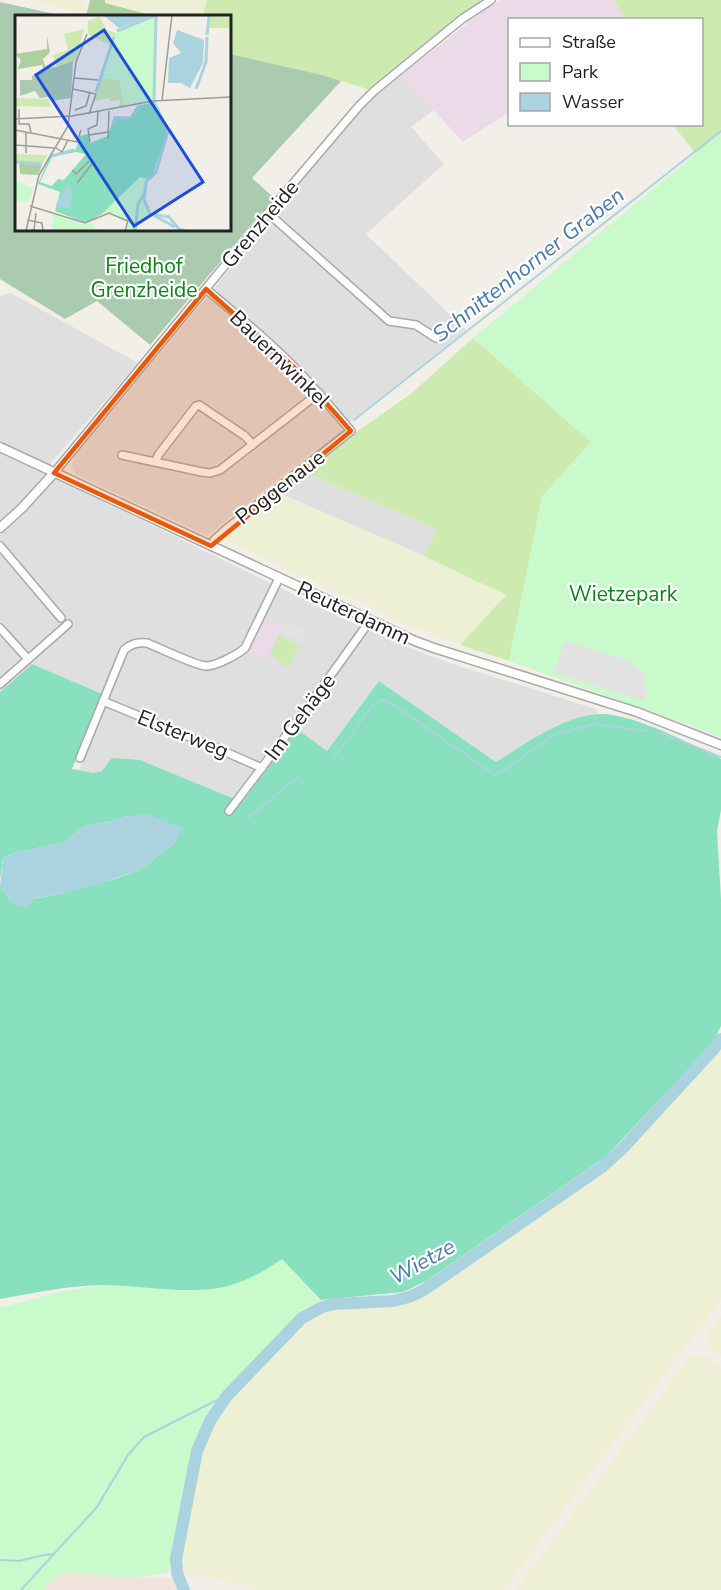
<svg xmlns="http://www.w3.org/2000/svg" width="721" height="1590" font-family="'Nunito Sans',sans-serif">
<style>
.residential{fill:#e0dfdf}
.industrial{fill:#ebdbe8}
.military{fill:#f3e3dd}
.farmland{fill:#eef0d5}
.grass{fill:#cdebb0}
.forest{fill:#add19e}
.cemetery{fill:#aacbaf}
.park{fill:#c8facc}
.pitch{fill:#88e0be}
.parking{fill:#e2e2e2}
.water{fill:#aad3df}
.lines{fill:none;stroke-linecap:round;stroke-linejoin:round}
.stream{stroke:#aad3df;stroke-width:2}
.river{stroke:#aad3df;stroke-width:12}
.minor-casing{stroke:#a9a9a9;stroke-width:10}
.tertiary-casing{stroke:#a9a9a9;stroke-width:11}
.minor{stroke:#fff;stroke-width:7}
.tertiary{stroke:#fff;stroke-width:8}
.marked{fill:#e8590c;fill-opacity:0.2;stroke:#e8590c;stroke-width:4.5;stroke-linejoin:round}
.labels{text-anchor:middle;stroke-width:4.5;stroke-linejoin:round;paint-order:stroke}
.street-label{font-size:21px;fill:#222;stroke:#fff}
.park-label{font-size:21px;fill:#0c8416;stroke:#fff}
.water-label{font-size:22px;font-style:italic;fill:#4a7aab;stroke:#fff}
.inset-river{fill:none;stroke:#aad3df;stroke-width:3}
.inset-road{fill:none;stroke:#9f9d99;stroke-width:1.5}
.view{fill:#1d4ed8;fill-opacity:0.15;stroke:#1d4ed8;stroke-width:3}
.inset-edge{fill:none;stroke:#222;stroke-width:3}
</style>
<rect width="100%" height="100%" fill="#f2efe9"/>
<!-- residential -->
<g class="residential">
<polygon points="401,75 434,110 411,127 444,164 366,234 466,330 207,536 75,474 71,467 76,454 207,297 265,223 360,109"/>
<polygon points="11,293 138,363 43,472 346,620 402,645 450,663 596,709 598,714 584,716 552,728 496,762 379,681 327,751 289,723 232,798 140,760 93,773 79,771 101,694 32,664 0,692 0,296"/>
<polygon points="305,472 436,529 424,556 279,493"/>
</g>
<!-- industrial -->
<g class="industrial">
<polygon points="502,0 613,0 623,14 623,20 510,20 509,112 463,142 401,75 486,9"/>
<polygon points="266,616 283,626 266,662 249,649"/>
</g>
<!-- military -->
<polygon class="military" points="63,1572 134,1578 175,1578 181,1590 41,1590"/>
<!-- farmland -->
<g class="farmland">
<polygon points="30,0 86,0 82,12"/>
<polygon points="105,0 207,0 203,16 154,16 104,3"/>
<polygon points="279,493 424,556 506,595 460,645 394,620 377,609 362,602 338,594 225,539"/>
<polygon points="721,1049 721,1300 504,1590 258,1590 252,1587 183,1573 181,1562 185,1534 200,1461 209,1437 223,1413 233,1400 302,1326 310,1319 332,1310 380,1308 398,1305 411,1302 425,1296 611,1167"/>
<polygon points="721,1316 721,1356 709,1347 706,1335"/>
<polygon points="692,1354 703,1354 721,1367 721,1590 515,1590"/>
</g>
<!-- grass -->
<g class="grass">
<polygon points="207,0 481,0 370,90 322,75 230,54 230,16 203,16"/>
<polygon points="613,0 721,0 721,133 696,154 673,125 702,124 702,20 623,19 623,14"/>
<polygon points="473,338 591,442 542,497 509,661 460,645 506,595 424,556 436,529 305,472 342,442 412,393"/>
<polygon points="279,634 299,646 288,668 270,654"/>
</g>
<!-- forest -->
<polygon class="forest" points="90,0 105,0 105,3 154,16 86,16"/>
<!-- cemetery -->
<polygon class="cemetery" points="0,2 64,16 16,16 16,230 230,230 230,54 322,75 341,81 252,178 274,198 150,345 97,301 65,319 0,279"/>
<!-- park -->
<g class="park">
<polygon points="721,133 721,738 711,733 509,661 542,497 591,442 473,338"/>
<path d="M282,1259L321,1300L302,1310L254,1362L226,1389L200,1428L168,1572L134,1578L63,1572L42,1590H0V1308C33,1300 66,1288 99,1286C111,1285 124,1286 136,1287C196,1290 230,1295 282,1259Z"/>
</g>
<!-- pitch -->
<path class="pitch" d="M32,664L102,694L72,769L93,773L102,771L112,758L140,760L242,802L297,729L327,751L379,681L496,762C525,744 565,715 600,714C631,713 687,742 716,756L721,759V810L717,831L721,899V1026L715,1038L706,1050L613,1149L604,1158L426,1281L403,1292L321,1300L282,1259C261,1274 237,1286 211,1289C174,1293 137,1285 100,1285C66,1286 33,1293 0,1299V886L11,902L57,895L115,879L140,870L176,842L128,816L112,821L85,826L64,842L14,853L3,858L0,879V692Z"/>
<!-- parking -->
<g class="parking">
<polygon points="286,621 307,631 302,642 280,632"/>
<polygon points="565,641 635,662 634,667 643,670 646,693 644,701 554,673"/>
</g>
<!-- water -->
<polygon class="water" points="147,814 183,828 176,842 140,870 90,887 57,895 35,898 27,909 11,902 0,886 3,858 14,853 64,842 85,826 112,821 128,816"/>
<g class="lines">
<!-- stream -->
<g class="stream">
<polyline points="354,420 721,131"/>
<polyline points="280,481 342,431"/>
<polyline points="656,733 664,734 721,757"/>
<polyline points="333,759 373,705 381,700 391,703 495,775 503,771 554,735 594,724 646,731"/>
<polyline points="248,818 298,777"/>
<polyline points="0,1560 19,1561 44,1555 53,1554"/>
<polyline points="21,1590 97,1507 128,1455 144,1437 217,1400 226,1397"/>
</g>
<!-- river -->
<polyline class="river" points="184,1590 177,1573 176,1559 197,1451 210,1421 226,1397 302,1318 322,1307 335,1304 393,1301 409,1297 422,1291 434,1283 602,1167 622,1149 713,1050 721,1039"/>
<defs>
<g id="minor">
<polyline points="268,213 389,321 416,325 436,338"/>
<path d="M206,289C237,315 268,340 296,369C316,389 333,410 351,431L225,530L214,540L211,546"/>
<polyline points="122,455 202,472 210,473 220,470 319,393"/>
<polyline points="155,462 159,454 196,406 199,405 245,436 253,445"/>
<polyline points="54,473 268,213 359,106 374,91 462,19 491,0"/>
<polyline points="0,546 61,618"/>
<polyline points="0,628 28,659"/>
<polyline points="0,684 68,624"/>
<polyline points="103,701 221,750 262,768"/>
<path d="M80,758L124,650C131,644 137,642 147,643C160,648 194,665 206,666C216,666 237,655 245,648L279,578"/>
<polyline points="229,811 313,700 364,629 369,620"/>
</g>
<g id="tertiary">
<polyline points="0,447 415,641 434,648 637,712 721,745"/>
<polyline points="0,528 22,508 54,473"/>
</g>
</defs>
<!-- minor casing -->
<use href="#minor" class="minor-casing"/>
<!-- tertiary casing -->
<use href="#tertiary" class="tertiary-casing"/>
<!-- minor -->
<use href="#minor" class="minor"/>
<!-- tertiary -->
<use href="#tertiary" class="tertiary"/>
</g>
<!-- marked area -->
<path class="marked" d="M206,289L295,368L351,431L211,546L54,473Z"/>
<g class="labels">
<!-- street labels -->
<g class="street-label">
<text transform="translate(260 224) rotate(-50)" y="7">Grenzheide</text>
<text transform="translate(280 359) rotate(44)" y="7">Bauernwinkel</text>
<text transform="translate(280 487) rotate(-38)" y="7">Poggenaue</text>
<text transform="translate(354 613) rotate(25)" y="7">Reuterdamm</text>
<text transform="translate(300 717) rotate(-53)" y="7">Im Gehäge</text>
<text transform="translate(183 734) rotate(22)" y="7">Elsterweg</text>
</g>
<!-- park labels -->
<g class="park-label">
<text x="144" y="273">Friedhof<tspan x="144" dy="24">Grenzheide</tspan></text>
<text x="623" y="601">Wietzepark</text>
</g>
<!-- water labels -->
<g class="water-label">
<text transform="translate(528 264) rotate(-38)" y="8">Schnittenhorner Graben</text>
<text transform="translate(422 1261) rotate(-29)" y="8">Wietze</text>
</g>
</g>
<!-- overview -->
<g transform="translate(15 15)">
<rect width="216" height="216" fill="#f2efe9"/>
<path d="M84,1L92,15L101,18L96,31L73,19V6ZM195,1L216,2V13H193ZM69,14L61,45L42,52L38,40L53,35L49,19ZM87,63L104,65L110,91L104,93L105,85L95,86V83L79,86ZM0,83L33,84L36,92L0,91ZM0,139L33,140L28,148L0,147Z" fill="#cdebb0"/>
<path d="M32,21L35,37L28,44L31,53L42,52L30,56L27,50L3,54L6,45L0,39L32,34ZM4,148L21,149L27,150L23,160L5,159Z" fill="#add19e"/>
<path d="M58,46L56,83L36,86L33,82L25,83L20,76L5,81V65H17V61Z" fill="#aacbaf"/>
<path d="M140,2L139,85L110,91L104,65L87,63L101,18ZM125,162L132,164L128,183L134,199L124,206L121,216H110L114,208L89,198ZM0,165L18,174L14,187L0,185ZM38,198L66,209L78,208L83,216H37Z" fill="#c8facc"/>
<path d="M139,87L153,114L138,159L132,164L125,162L87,199L71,208L40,196L45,177L23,169L35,141L61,134L65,121L73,119L75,128L93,121L99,101L115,102L122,91ZM61,137L71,139L49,165L43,164L37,171L25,167L37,142Z" fill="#88e0be" fill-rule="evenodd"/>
<path d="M88,0H137L104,13ZM162,15L189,25L188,48L175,73L166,68H153L154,43L166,38L158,28ZM52,171L57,173L56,193H43L41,189Z" fill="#aad3df"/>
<path class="inset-river" d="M141,0L139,87L153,116L141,157L131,167L129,184L135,199L154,202L164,214L171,216M102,16L141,0M192,20L194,1M181,74L191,47L192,22M81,77L99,22M99,111L100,103H116L126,90M36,141L59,135M0,147L27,149M138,200L160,212M120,216L123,189L129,179"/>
<path class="inset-road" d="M59,63L83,65M58,74L81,79L74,99M147,85L157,0M4,94V109H14L16,117M60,95L71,91L75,77M0,104L57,101L138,86L216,82M0,115L62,127L66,115M74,120L93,117M93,123L94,96M75,127L73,114L82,110L83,97M0,130L39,133M40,132L47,137L53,125M11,138V117M57,155L61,159L74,146M62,168L77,149M15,191L70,208L94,198L113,206L110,216M12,205L27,208L28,216M16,215H19L21,198M11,216L24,160L53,111L61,47L72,19"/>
<path class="view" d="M89,15L188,167L119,211L21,60Z"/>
<rect width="216" height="216" class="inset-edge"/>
</g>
<!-- legend -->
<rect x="508" y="18" width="195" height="108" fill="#ffffff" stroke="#a7a7a7" stroke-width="1.5"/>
<rect x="520" y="38" width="30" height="9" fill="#ffffff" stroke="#a7a7a7" stroke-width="1.5"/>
<text x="562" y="48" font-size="18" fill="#222222">Straße</text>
<rect x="520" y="63" width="30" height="18" fill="#c8facc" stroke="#a7a7a7" stroke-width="1.5"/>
<text x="562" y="78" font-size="18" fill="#222222">Park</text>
<rect x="520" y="93" width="30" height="18" fill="#aad3df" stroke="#a7a7a7" stroke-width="1.5"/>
<text x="562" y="108" font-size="18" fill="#222222">Wasser</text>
</svg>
